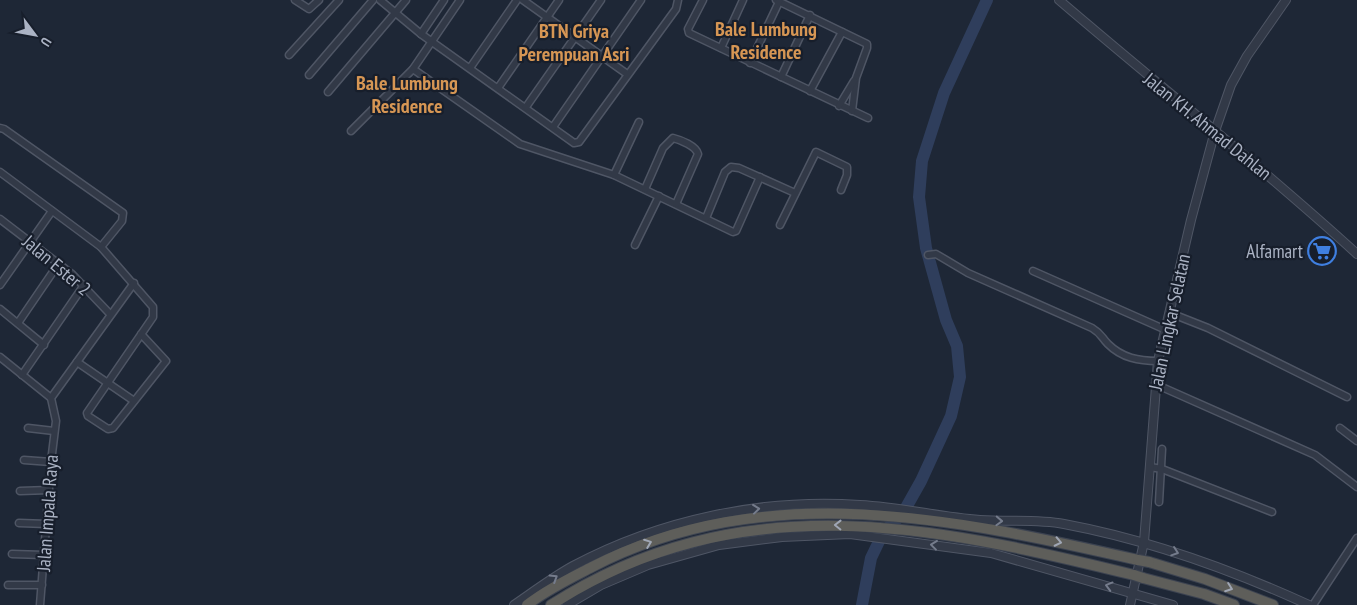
<svg xmlns="http://www.w3.org/2000/svg" width="1357" height="605" font-family="'PT Sans Narrow',sans-serif">
<style>
.lines{fill:none;stroke-linecap:round;stroke-linejoin:round}
.river{stroke:#2f3e5c;stroke-width:12}
.minor-casing{stroke:#4f5665;stroke-width:9}
.tertiary-casing{stroke:#4f5665;stroke-width:10}
.trunk-casing{stroke:#3c4351;stroke-width:12}
.minor{stroke:#323947;stroke-width:6}
.tertiary{stroke:#323947;stroke-width:8}
.trunk{stroke:#5e5e5a;stroke-width:10}
.trunk-bridge-casing{stroke:#3c4351;stroke-width:12;stroke-linecap:butt}
.trunk-bridge{stroke:#5e5e5a;stroke-width:10}
.oneway{stroke:#757c8c}
.oneway2{stroke:#9fa6b4}
.labels{text-anchor:middle;stroke-width:4.5;stroke-linejoin:round;paint-order:stroke}
.street-label{font-size:19px;fill:#abb3c4;stroke:#171e2b}
.poi-label{font-size:19px;fill:#abb3c4;stroke:#171e2b;text-anchor:end}
.neighbourhood-label{font-size:20px;font-weight:bold;fill:#d69654;stroke:#171e2b}
</style>
<rect width="100%" height="100%" fill="#1e2736"/>
<g class="lines">
<!-- river -->
<polyline class="river" points="862,605 871,558 883,533 903,513 921,481 951,416 960,377 957,346 946,320 926,248 919,197 922,161 944,93 987,0"/>
<defs>
<g id="minor">
<polyline points="295,0 309,9 319,0"/>
<polyline points="380,0 421,34 574,143 579,142 676,9 678,0"/>
<polyline points="523,0 627,74"/>
<polyline points="703,0 688,29 689,33 868,118"/>
<polyline points="776,0 867,44 867,48 856,78 852,111"/>
<polyline points="421,34 444,0"/>
<polyline points="721,48 743,0"/>
<polyline points="289,55 339,0"/>
<polyline points="750,63 779,2"/>
<polyline points="470,68 517,0"/>
<polyline points="413,69 520,144 614,175 733,232 736,231 760,177"/>
<polyline points="309,75 373,0"/>
<polyline points="781,77 810,15"/>
<polyline points="498,88 559,0"/>
<polyline points="810,91 842,32"/>
<polyline points="328,92 406,0"/>
<polyline points="839,106 854,81"/>
<polyline points="526,107 601,0"/>
<polyline points="553,127 641,0"/>
<polyline points="0,128 4,129 123,213 122,221 101,247"/>
<polyline points="351,131 413,69 460,0"/>
<polyline points="0,172 101,247 153,307 153,317 87,413 88,416 108,429 113,428 166,361 141,334"/>
<polyline points="614,175 639,122"/>
<path d="M645,189L663,148L673,138C681,140 696,146 698,154L676,204"/>
<polyline points="706,218 725,172 731,167 739,168 795,193"/>
<polyline points="0,219 72,274 110,314"/>
<polyline points="780,225 816,152 847,167 847,175 841,190"/>
<polyline points="635,245 659,196"/>
<path d="M928,255L936,254L968,273L1092,328C1102,334 1101,337 1108,344C1122,358 1139,361 1158,361"/>
<polyline points="1033,271 1166,330"/>
<polyline points="0,285 52,211"/>
<polyline points="0,309 44,345"/>
<polyline points="1170,313 1208,328 1347,397"/>
<polyline points="18,323 59,263"/>
<polyline points="0,357 51,398"/>
<polyline points="77,362 134,401"/>
<polyline points="22,375 84,285"/>
<polyline points="1155,384 1315,455 1357,487"/>
<polyline points="28,428 54,431"/>
<polyline points="1340,428 1357,441"/>
<polyline points="24,460 51,462"/>
<polyline points="1150,467 1162,469 1272,512"/>
<polyline points="20,491 49,490"/>
<polyline points="1159,502 1162,449"/>
<polyline points="19,523 47,524"/>
<polyline points="12,554 44,555"/>
<polyline points="8,585 42,585"/>
<polyline points="40,605 51,462 56,421 51,398 134,283"/>
<polyline points="1313,605 1357,538"/>
</g>
<g id="tertiary">
<path d="M1059,0C1158,85 1261,166 1357,254"/>
<path d="M514,605C533,592 553,577 573,566C659,520 763,498 860,505C900,507 940,517 980,520C1008,522 1037,519 1064,524C1150,540 1230,569 1309,605"/>
<polyline points="567,605 601,585 648,565 719,545 782,537 850,534 991,553 1173,605"/>
<polyline points="1130,605 1144,542 1158,361 1191,220 1215,131 1231,85 1247,56 1286,0"/>
</g>
<g id="trunk">
<polyline points="1149,562 1205,579 1273,605"/>
<polyline points="1143,578 1204,594 1234,605"/>
<path d="M527,605C546,590 569,579 592,567C766,477 957,519 1138,560"/>
<path d="M551,605C739,484 932,525 1134,575"/>
</g>
</defs>
<!-- minor casing -->
<use href="#minor" class="minor-casing"/>
<!-- tertiary casing -->
<use href="#tertiary" class="tertiary-casing"/>
<!-- trunk casing -->
<use href="#trunk" class="trunk-casing"/>
<!-- minor -->
<use href="#minor" class="minor"/>
<!-- tertiary -->
<use href="#tertiary" class="tertiary"/>
<!-- trunk -->
<use href="#trunk" class="trunk"/>
<defs>
<g id="trunk-bridge">
<polyline points="1138,560 1149,562"/>
<polyline points="1134,575 1143,578"/>
</g>
</defs>
<!-- trunk-bridge casing -->
<use href="#trunk-bridge" class="trunk-bridge-casing"/>
<!-- trunk-bridge -->
<use href="#trunk-bridge" class="trunk-bridge"/>
</g>
<!-- one-way arrows -->
<defs><path id="oneway-chevron" d="M-2-3.5L2.5 0L-2 3.5" fill="none" stroke-width="1.6" stroke-linecap="round" stroke-linejoin="round" transform="scale(1.25)"/></defs>
<g class="oneway">
<use href="#oneway-chevron" transform="translate(756 509) rotate(-6)"/>
<use href="#oneway-chevron" transform="translate(999 521) rotate(2)"/>
<use href="#oneway-chevron" transform="translate(934 545) rotate(-173)"/>
<use href="#oneway-chevron" transform="translate(1175 552) rotate(19)"/>
<use href="#oneway-chevron" transform="translate(554 578) rotate(-32)"/>
<use href="#oneway-chevron" transform="translate(1109 586) rotate(-165)"/>
</g>
<g class="oneway2">
<use href="#oneway-chevron" transform="translate(838 525) rotate(-179)"/>
<use href="#oneway-chevron" transform="translate(1058 542) rotate(12)"/>
<use href="#oneway-chevron" transform="translate(648 543) rotate(-21)"/>
<use href="#oneway-chevron" transform="translate(1229 588) rotate(20)"/>
</g>
<!-- icons -->
<defs>
<symbol id="supermarket-ring" viewBox="-11 -11 22 22"><circle r="9.5" fill="#171e2b" stroke="#3f7fe0" stroke-width="1.5"/><path d="M-6-5.5h2.5l.6 2H6L4.5 2H-2.5L-4.4-4H-6ZM-1.5 3.2a1.3 1.3 0 1 0 .1 0ZM3 3.2a1.3 1.3 0 1 0 .1 0Z" fill="#3f7fe0"/></symbol>
</defs>
<g fill-rule="evenodd">
<use href="#supermarket-ring" x="1306" y="235" width="32" height="32"/>
</g>
<g class="labels">
<!-- street labels -->
<g class="street-label">
<text transform="translate(1208 126) rotate(39)" y="7">Jalan KH. Ahmad Dahlan</text>
<text transform="translate(57 265) rotate(40)" y="7">Jalan Ester 2</text>
<text transform="translate(1169 322) rotate(-78)" y="7">Jalan Lingkar Selatan</text>
<text transform="translate(47 513) rotate(-86)" y="7">Jalan Impala Raya</text>
</g>
<!-- poi labels -->
<g class="poi-label">
<text x="1303" y="258">Alfamart</text>
</g>
<!-- neighbourhood labels -->
<g class="neighbourhood-label">
<text x="766" y="36">Bale Lumbung<tspan x="766" dy="23">Residence</tspan></text>
<text x="574" y="38">BTN Griya<tspan x="574" dy="23">Perempuan Asri</tspan></text>
<text x="407" y="90">Bale Lumbung<tspan x="407" dy="23">Residence</tspan></text>
</g>
</g>
<!-- north arrow -->
<g transform="translate(35 35) rotate(122)" stroke="#171e2b" stroke-width="4" paint-order="stroke">
<path d="M0-4L9 19L0 12L-9 19Z" fill="#abb3c4"/>
<text y="-8" font-size="14" font-weight="bold" text-anchor="middle" fill="#abb3c4">U</text>
</g>
</svg>
